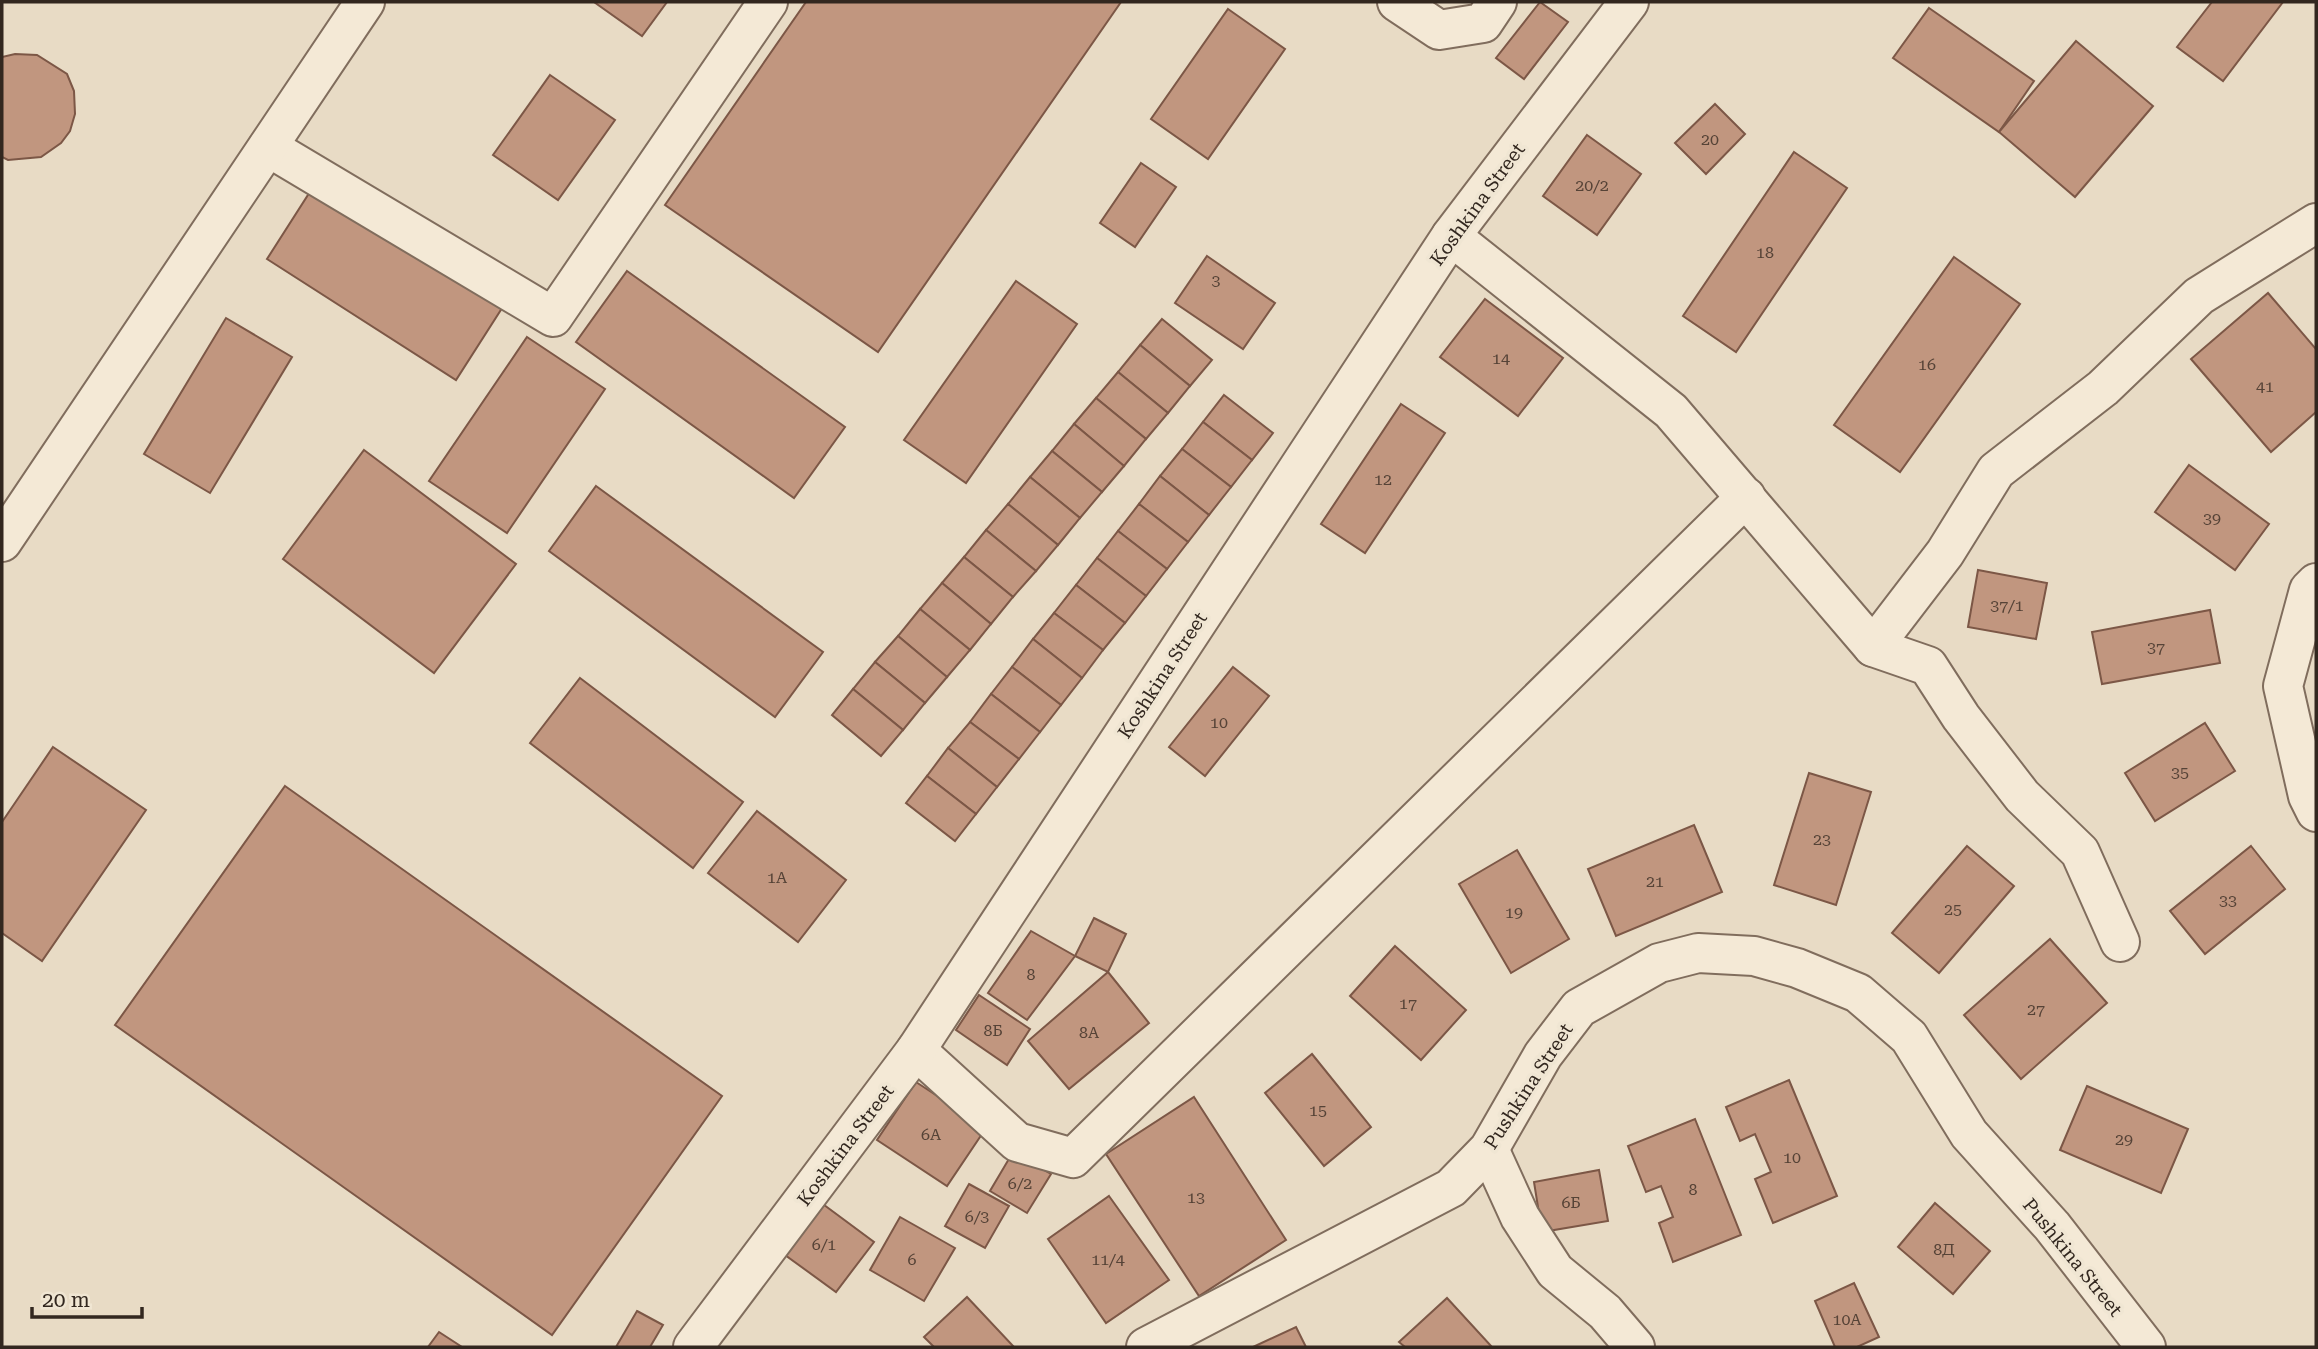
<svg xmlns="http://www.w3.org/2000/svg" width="2318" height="1349" font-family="'Roboto Serif',serif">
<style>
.building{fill:#c1967f;stroke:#7c5746;stroke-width:2}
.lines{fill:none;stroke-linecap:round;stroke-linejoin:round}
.minor-casing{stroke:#806d5d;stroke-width:42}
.minor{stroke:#f4e9d6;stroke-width:38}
.labels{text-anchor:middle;stroke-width:7;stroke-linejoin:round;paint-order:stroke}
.number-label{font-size:16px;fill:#564337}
.street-label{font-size:19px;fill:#32271f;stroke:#f0e6d3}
</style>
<rect width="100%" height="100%" fill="#e8dbc5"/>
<!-- building -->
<g class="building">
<polygon points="594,2 667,2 642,36"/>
<polygon points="806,2 1121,2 878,352 665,205"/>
<polygon points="1540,2 1568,22 1524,79 1496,58"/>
<polygon points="2212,2 2283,2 2223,81 2177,47"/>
<polygon points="1929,8 2034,81 1999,132 1893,58"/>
<polygon points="1228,9 1285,49 1208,159 1151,119"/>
<polygon points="2076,41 2153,106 2075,197 1999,132"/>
<polygon points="15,54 37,55 67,74 74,91 75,114 70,131 61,143 41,157 8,160 2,157 2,57"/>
<polygon points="550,75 615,120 558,200 493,155"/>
<polygon points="1715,104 1745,134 1706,174 1675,143"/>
<polygon points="1587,135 1641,174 1597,235 1543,196"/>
<polygon points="1794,152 1847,188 1736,352 1683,316"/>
<polygon points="1141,163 1176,187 1135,247 1100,223"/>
<polygon points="315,184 504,305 456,380 267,259"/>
<polygon points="1207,256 1275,303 1243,349 1175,303"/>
<polygon points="1954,257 2020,304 1900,472 1834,425"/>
<polygon points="627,271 845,427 794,498 576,342"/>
<polygon points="1016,281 1077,324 966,483 904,440"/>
<polygon points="2268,293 2316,349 2316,412 2271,452 2191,359"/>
<polygon points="1485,299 1563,358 1518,416 1440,357"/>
<polygon points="226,318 292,357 210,493 144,454"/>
<polygon points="1162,319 1212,360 1190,386 1140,345"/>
<polygon points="527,337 605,389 507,533 429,481"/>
<polygon points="1140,345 1190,386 1168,413 1118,372"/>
<polygon points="1118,372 1168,413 1146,439 1096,398"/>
<polygon points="1224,395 1273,433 1252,460 1203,422"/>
<polygon points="1096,398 1146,439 1124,466 1074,424"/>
<polygon points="1401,404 1445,433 1365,553 1321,524"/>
<polygon points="1203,422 1252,460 1231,487 1182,449"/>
<polygon points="1074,424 1124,466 1102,492 1052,451"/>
<polygon points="1182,449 1231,487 1209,515 1160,476"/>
<polygon points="364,450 516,564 434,673 283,559"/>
<polygon points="1052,451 1102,492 1080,518 1030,477"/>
<polygon points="2189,465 2269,524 2235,570 2155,512"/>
<polygon points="1160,476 1209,515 1188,542 1139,504"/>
<polygon points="1030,477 1080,518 1058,545 1008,504"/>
<polygon points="596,486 823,652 775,717 549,551"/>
<polygon points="1008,504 1058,545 1036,571 986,530"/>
<polygon points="1139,504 1188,542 1167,569 1118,531"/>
<polygon points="986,530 1036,571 1013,597 964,557"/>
<polygon points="1118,531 1167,569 1146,596 1097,558"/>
<polygon points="964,557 1013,597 991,624 942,583"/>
<polygon points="1097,558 1146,596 1125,623 1076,585"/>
<polygon points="1978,570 2047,583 2036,639 1968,627"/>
<polygon points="942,583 991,624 970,650 920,609"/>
<polygon points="1076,585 1125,623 1103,650 1054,613"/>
<polygon points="920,609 970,650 947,677 898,636"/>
<polygon points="2210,610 2220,663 2102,684 2092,632"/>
<polygon points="1054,613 1103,650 1082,678 1033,639"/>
<polygon points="898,636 947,677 925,703 875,662"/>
<polygon points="1033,639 1082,678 1061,705 1012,667"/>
<polygon points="875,662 925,703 903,730 853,689"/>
<polygon points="1012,667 1061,705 1040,732 991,694"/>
<polygon points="1233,667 1269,696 1205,776 1169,747"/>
<polygon points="580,678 743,802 693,868 530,743"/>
<polygon points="853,689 903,730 881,756 832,715"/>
<polygon points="991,694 1040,732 1019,759 970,722"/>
<polygon points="970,722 1019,759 997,787 948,748"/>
<polygon points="2205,723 2235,771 2155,821 2125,773"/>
<polygon points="53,747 146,810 42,961 2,933 2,822"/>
<polygon points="948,748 997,787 976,814 927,776"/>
<polygon points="1809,773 1871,792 1836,905 1774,885"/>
<polygon points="927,776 976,814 955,841 906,803"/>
<polygon points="285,786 722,1096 552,1335 115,1025"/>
<polygon points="757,811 846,880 798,942 708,873"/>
<polygon points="1694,825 1722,892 1616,936 1588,869"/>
<polygon points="1967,846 2014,886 1939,973 1892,933"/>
<polygon points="2251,846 2285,889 2205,954 2170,911"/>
<polygon points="1517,850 1569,939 1511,973 1459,884"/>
<polygon points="1094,918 1126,934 1108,972 1075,956"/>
<polygon points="1031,931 1075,956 1027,1020 988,993"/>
<polygon points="2050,939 2107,1003 2021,1079 1964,1015"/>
<polygon points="1395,946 1466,1010 1421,1060 1350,996"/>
<polygon points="1108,972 1149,1023 1069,1089 1028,1041"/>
<polygon points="979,995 1030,1029 1007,1065 956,1030"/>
<polygon points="1312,1054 1371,1127 1324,1166 1265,1093"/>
<polygon points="1789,1080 1837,1196 1773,1223 1755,1179 1771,1172 1755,1134 1740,1141 1726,1107"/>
<polygon points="916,1082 986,1128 947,1186 877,1140"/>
<polygon points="2087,1086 2188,1129 2161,1193 2060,1150"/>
<polygon points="1194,1097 1286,1240 1199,1296 1106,1154"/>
<polygon points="1695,1119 1741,1235 1673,1262 1659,1223 1673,1217 1661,1186 1646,1192 1628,1146"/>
<polygon points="1013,1152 1051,1174 1027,1213 990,1191"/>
<polygon points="1599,1170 1608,1221 1542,1232 1534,1182"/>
<polygon points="969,1184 1009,1206 985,1248 945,1226"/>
<polygon points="812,1196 874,1242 836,1292 774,1247"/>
<polygon points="1109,1196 1169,1280 1106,1323 1048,1239"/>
<polygon points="1935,1203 1990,1251 1953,1294 1898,1247"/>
<polygon points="900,1217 955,1248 924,1301 870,1270"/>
<polygon points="1854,1283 1879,1337 1857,1347 1835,1347 1815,1301"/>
<polygon points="967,1297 1014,1347 934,1347 924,1337"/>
<polygon points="1447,1298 1492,1347 1405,1347 1399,1342"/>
<polygon points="637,1311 663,1325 650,1347 616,1347"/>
<polygon points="1296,1327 1306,1347 1253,1347"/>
<polygon points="439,1332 462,1347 428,1347"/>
</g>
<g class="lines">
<defs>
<g id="minor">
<polyline points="1397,2 1439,30 1483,23 1497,2"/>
<polyline points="268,147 553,317 768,2"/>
<polyline points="1451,236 1671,411 1873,647 1928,666 1961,717 2022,796 2080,852 2120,942"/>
<polyline points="2,542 365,2"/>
<polyline points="2316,583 2309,590 2283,686 2308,796 2316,812"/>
<polyline points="1873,647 1945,553 1996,471 2103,388 2199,296 2316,223"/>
<polyline points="916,1050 1017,1142 1073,1158 1746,497"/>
<polyline points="1489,1149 1520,1217 1555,1271 1605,1312 1635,1347"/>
<polyline points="693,1347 916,1050 1451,236 1629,2"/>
<polyline points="1146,1347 1451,1188 1489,1149 1543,1055 1579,1008 1659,963 1698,953 1754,956 1797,968 1858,993 1909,1037 1969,1134 2052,1226 2146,1347"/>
</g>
</defs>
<!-- minor casing -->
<use href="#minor" class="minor-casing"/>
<!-- minor -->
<use href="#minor" class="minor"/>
</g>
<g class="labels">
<!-- number labels -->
<g class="number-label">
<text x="1710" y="145">20</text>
<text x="1592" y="191">20/2</text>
<text x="1765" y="258">18</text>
<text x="1216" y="286">3</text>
<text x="1501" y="364">14</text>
<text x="1927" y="370">16</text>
<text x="2265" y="392">41</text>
<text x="1383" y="485">12</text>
<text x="2212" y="524">39</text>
<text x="2007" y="611">37/1</text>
<text x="2156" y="653">37</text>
<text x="1219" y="728">10</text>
<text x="2180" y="778">35</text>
<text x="1822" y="845">23</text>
<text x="777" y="883">1А</text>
<text x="1655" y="887">21</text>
<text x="2228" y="906">33</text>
<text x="1953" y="915">25</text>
<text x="1514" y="918">19</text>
<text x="1031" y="980">8</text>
<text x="1408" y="1009">17</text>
<text x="2036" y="1015">27</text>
<text x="993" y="1036">8Б</text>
<text x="1089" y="1038">8А</text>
<text x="1318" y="1116">15</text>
<text x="931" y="1140">6А</text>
<text x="2124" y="1145">29</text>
<text x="1792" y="1163">10</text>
<text x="1020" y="1189">6/2</text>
<text x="1693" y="1195">8</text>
<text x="1196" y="1203">13</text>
<text x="1571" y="1208">6Б</text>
<text x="977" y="1222">6/3</text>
<text x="824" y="1250">6/1</text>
<text x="1944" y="1255">8Д</text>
<text x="912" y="1265">6</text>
<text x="1108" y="1265">11/4</text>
<text x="1847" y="1325">10А</text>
</g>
<!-- street labels -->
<g class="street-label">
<text transform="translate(1477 204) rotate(-54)" y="7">Koshkina Street</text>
<text transform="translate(1162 675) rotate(-57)" y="7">Koshkina Street</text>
<text transform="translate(1528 1086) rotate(-57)" y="7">Pushkina Street</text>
<text transform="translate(845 1145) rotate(-53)" y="7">Koshkina Street</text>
<text transform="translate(2073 1257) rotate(51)" y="7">Pushkina Street</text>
</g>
</g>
<!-- border -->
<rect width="2318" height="1349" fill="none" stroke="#32271f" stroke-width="7"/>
<!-- scale -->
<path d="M32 1307v10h110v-10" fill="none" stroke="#32271f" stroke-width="3.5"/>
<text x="42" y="1307" font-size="21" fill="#32271f" stroke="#f0e6d3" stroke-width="5" paint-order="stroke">20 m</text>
</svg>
